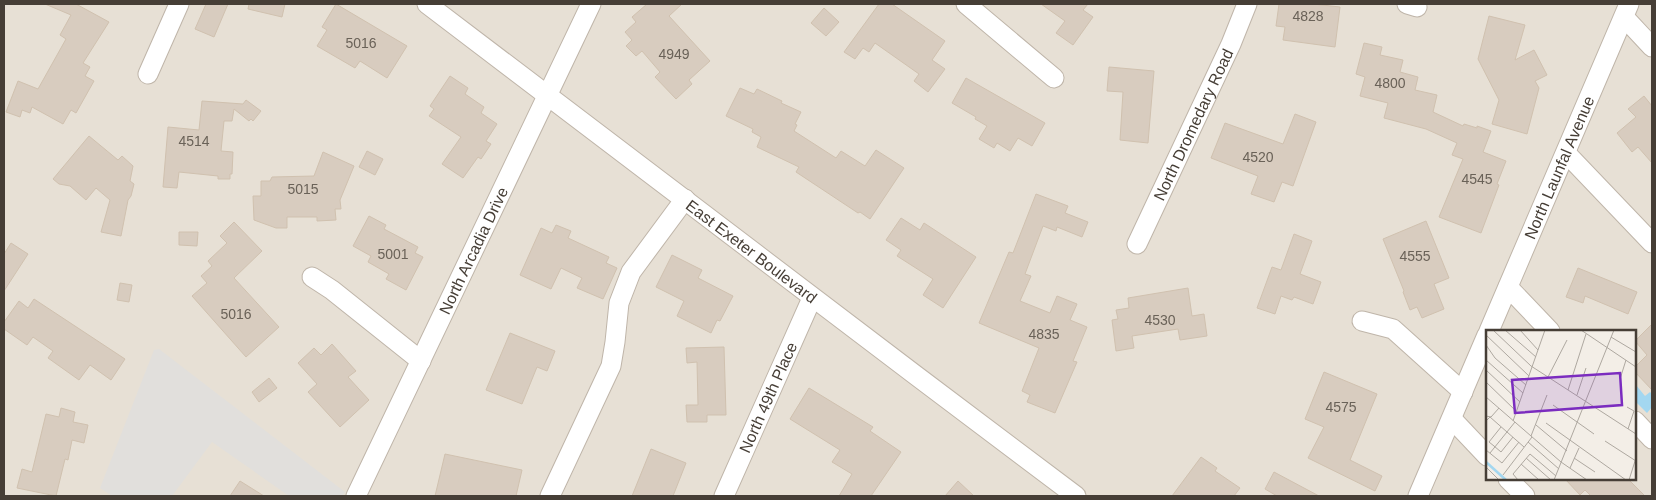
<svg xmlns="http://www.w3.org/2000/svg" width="1656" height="500" font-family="Helvetica,sans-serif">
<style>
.residential{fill:#e7e0d5;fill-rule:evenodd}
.parking{fill:#e1dfdc}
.water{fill:#a3d7f0}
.building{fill:#d8ccbf;stroke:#d0c1af}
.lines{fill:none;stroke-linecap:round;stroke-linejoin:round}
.minor-casing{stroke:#bfb5a9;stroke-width:21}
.minor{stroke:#fff;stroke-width:19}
.labels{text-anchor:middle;stroke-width:4;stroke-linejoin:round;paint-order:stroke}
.number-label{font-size:14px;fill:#6a6258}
.street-label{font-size:16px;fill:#463e36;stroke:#fff}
.inset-river{fill:none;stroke:#a3d7f0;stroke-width:2.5}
.inset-road{fill:none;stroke:#aea8a0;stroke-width:1}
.view{fill:#7b2cbf;fill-opacity:0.15;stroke:#7b2cbf;stroke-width:2.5}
.inset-edge{fill:none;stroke:#463e36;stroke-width:2.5}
</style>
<rect width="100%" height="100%" fill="#f3eee7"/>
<!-- residential -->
<path class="residential" d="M4,4H1652V496H4ZM1487,331H1635V479H1487Z"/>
<!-- parking -->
<polygon class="parking" points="159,349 345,492 342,496 289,496 212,442 172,496 112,496 100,488 154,350"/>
<!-- water -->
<polygon class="water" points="1636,385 1645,396 1650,392 1652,394 1652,407 1647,413 1635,401 1635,386"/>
<!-- building -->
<g class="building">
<polygon points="45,4 76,4 109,22 83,63 90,67 85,76 94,81 76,113 71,110 63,124 32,107 30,113 22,110 20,117 6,112 18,81 38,89 66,39 60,35 71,15"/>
<polygon points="206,4 228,4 214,37 195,29"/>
<polygon points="249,4 285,4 282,17 248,9"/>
<polygon points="336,4 407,46 387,78 360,61 355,68 317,46 327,30 322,27"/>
<polygon points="647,4 682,4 669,16 710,61 689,80 692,84 676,99 655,77 660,72 642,51 636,56 626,46 632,40 625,32 636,22 632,17"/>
<polygon points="879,4 892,4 945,41 932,60 945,69 928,92 914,81 919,74 875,43 869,52 863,48 855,59 844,52"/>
<polygon points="1041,4 1088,4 1083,10 1093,17 1073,45 1056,33 1065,21"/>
<polygon points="1279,4 1313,4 1340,7 1335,47 1283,40 1285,27 1276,26"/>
<polygon points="824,8 839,22 826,36 811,23"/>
<polygon points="1489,16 1525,25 1515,60 1534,50 1547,75 1535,81 1539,88 1527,134 1492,124 1499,100 1478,59"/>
<polygon points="1364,43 1382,47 1380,55 1403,60 1400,72 1418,77 1415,90 1437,95 1433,112 1463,126 1464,124 1477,128 1477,126 1491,131 1483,152 1506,161 1497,184 1499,185 1481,233 1439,217 1463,159 1452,155 1457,143 1426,129 1384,118 1388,103 1360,96 1365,77 1356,74"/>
<polygon points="1109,67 1154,71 1148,143 1120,140 1123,92 1107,91"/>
<polygon points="450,76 468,88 465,94 484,107 481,113 497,124 486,141 491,144 481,159 478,157 463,178 442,164 461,137 429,116 434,109 430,106"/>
<polygon points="966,78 1045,123 1032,146 1018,138 1010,151 997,143 994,148 979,139 987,126 975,119 976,117 952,103"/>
<polygon points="740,88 754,94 757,89 782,101 781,103 801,112 795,124 797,125 794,131 836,158 841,151 865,166 876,150 904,168 870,219 860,212 858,213 796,172 799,167 757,147 761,137 752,132 753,129 726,116"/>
<polygon points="1644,96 1652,106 1652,163 1638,147 1632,152 1617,133 1636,117 1628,109"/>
<polygon points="246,100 261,111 253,121 251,119 249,121 234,109 232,121 224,121 221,151 233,152 232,174 230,174 230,179 218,179 218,176 179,172 177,188 163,187 168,127 199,130 202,101 243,104"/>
<polygon points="1295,114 1316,122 1293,186 1282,182 1274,202 1251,194 1258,176 1211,158 1225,123 1283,144"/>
<polygon points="89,136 118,160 122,156 133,166 130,181 134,184 131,196 128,200 121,236 101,232 110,200 96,188 86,200 70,186 59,184 53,179"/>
<polygon points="367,151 383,159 375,175 359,167"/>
<polygon points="323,152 354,166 340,200 341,209 335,209 336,220 317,221 317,217 287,217 287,228 276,228 254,220 253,196 261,196 261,181 270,181 272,177 314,176"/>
<polygon points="1036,194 1068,206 1065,213 1088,222 1082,237 1057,227 1056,231 1043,226 1025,274 1031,276 1020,301 1050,313 1057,296 1077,304 1070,320 1087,327 1073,361 1077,362 1055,413 1027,402 1030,395 1022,391 1039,348 979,323 1009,252 1013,253"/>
<polygon points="369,216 386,225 384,229 418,247 415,253 423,257 406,290 386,279 389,274 368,262 371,256 353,246"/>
<polygon points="901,218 920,230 924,223 976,257 943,308 923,295 933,279 897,256 901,250 886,240"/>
<polygon points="1426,221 1449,278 1434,284 1444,309 1422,318 1417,307 1410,310 1403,292 1404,291 1383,239"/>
<polygon points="234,222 262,251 234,278 279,327 246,357 192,296 207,283 201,276 212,266 208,261 227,243 220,236"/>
<polygon points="556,225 571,231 568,238 609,257 606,263 617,268 603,299 577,288 582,278 561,268 551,289 520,275 541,228 552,233"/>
<polygon points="179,232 198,232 197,246 179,245"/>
<polygon points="1294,234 1312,241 1300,274 1321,282 1313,304 1294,297 1292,300 1281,296 1275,314 1257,308 1272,267 1281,270"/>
<polygon points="11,243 28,254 4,291 4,254"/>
<polygon points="672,255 702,270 698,278 733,296 720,321 717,320 711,333 677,316 684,301 656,287"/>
<polygon points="1578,268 1637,292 1628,314 1585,296 1583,303 1566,297"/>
<polygon points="120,283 132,285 129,302 117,300"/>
<polygon points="1188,288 1192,316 1204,314 1207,336 1180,340 1178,329 1132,336 1134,348 1116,351 1112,320 1118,319 1116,310 1129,308 1128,298"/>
<polygon points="34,299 125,359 111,380 90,365 79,380 48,358 53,351 33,337 27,345 4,329 4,322 19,301 28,308"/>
<polygon points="1652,324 1652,390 1635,372 1635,367 1647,355 1635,341"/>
<polygon points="510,333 555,351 547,371 537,367 522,404 486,390"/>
<polygon points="332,344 356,371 348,377 369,400 340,427 308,392 317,384 298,363 314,348 321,355"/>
<polygon points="724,347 726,415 707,415 707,422 687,422 686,405 698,405 697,362 687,363 686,348"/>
<polygon points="1324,372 1377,394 1350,460 1382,476 1375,491 1308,458 1324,427 1305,419"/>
<polygon points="269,378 277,388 259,402 252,392"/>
<polygon points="809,388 873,427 870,431 901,452 871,496 839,496 852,474 832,462 840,450 790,419"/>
<polygon points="61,408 75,412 73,422 88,425 84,443 72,440 68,460 65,459 56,496 17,488 22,469 32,472 46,414 59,417"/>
<polygon points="651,449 686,463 673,496 632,496"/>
<polygon points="445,454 522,470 516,496 435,496"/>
<polygon points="1201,457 1217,468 1215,471 1240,488 1234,496 1172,496"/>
<polygon points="1274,472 1319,496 1277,496 1265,489"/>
<polygon points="1565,479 1628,479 1645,496 1591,496 1585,490 1580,495"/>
<polygon points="240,481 264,496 230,496"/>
<polygon points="958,481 974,496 945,496"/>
</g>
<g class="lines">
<defs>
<g id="minor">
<path id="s1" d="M427,4C643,169 859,333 1076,496"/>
<polyline points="966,4 1054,78"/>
<polyline points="1407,4 1417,7"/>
<polyline points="1624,17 1652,47"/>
<polyline points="148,74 179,4"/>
<polyline points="1566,153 1652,243"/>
<path id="s2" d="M1137,244L1231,44L1247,4"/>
<polyline points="312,277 332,290 421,361"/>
<polyline points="1508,287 1550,331"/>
<polyline points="1362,321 1393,329 1463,392"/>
<path id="s3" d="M1489,331L1629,4"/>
<polyline points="1452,419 1487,456"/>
<polyline points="1635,421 1652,439"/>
<polyline points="1508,479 1525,496"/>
<path id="s4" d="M356,496L591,4"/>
<polyline points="550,496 611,366 615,342 619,303 631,272 685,199"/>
<path id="s5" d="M724,496L812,298"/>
<polyline points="1418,496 1487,335"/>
</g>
</defs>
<!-- minor casing -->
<use href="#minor" class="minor-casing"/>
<!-- minor -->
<use href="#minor" class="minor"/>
</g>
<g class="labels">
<!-- number labels -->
<g class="number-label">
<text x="1308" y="21">4828</text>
<text x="361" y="48">5016</text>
<text x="674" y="59">4949</text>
<text x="1390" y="88">4800</text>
<text x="194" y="146">4514</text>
<text x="1258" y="162">4520</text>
<text x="1477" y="184">4545</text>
<text x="303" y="194">5015</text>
<text x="393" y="259">5001</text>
<text x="1415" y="261">4555</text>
<text x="236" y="319">5016</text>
<text x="1160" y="325">4530</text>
<text x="1044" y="339">4835</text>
<text x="1341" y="412">4575</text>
</g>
<!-- street labels -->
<g class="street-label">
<text dy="6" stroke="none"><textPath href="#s2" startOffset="132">North Dromedary Road</textPath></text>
<text dy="6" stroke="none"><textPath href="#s3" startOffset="178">North Launfal Avenue</textPath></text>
<text dy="6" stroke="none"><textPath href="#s4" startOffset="272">North Arcadia Drive</textPath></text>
<text dy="6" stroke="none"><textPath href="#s1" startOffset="408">East Exeter Boulevard</textPath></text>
<text dy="6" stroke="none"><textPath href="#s5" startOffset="108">North 49th Place</textPath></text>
</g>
</g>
<!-- overview -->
<g transform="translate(1486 330)">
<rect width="150" height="150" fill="#f3eee7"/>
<path class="inset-river" d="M0,132L20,150"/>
<path class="inset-road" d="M7,0L45,36L150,104M19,0L50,27M34,0L52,20M95,0L150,37M0,5L43,46M125,7L150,22M0,15L9,28L40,55M0,30L37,63M0,40L34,72M62,47L81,10M134,49L140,30M0,52L30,81M82,60L100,4M91,65L100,38M0,67L75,132L101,150M67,75L108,104M141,77L148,81L142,99M0,86L5,87L13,78M0,91L4,87L38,117M27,91L59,0M60,93L140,150M50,95L81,121M15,97L3,112L8,116L15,122L27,107M45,106L61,65M119,111L150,131M42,112L73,139M0,120L16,133L33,112M4,123L29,92M40,128L65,150M88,128L109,142M35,134L53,150M0,137L13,150M84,138L93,118M17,145L46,107M32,150L27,144L44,124L70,146M68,150L128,0M143,150L150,128"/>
<path class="view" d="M134,43L136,75L29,83L26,50Z"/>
<rect width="150" height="150" class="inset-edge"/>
</g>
<!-- border -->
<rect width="1656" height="500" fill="none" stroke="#463e36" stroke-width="10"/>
</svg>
